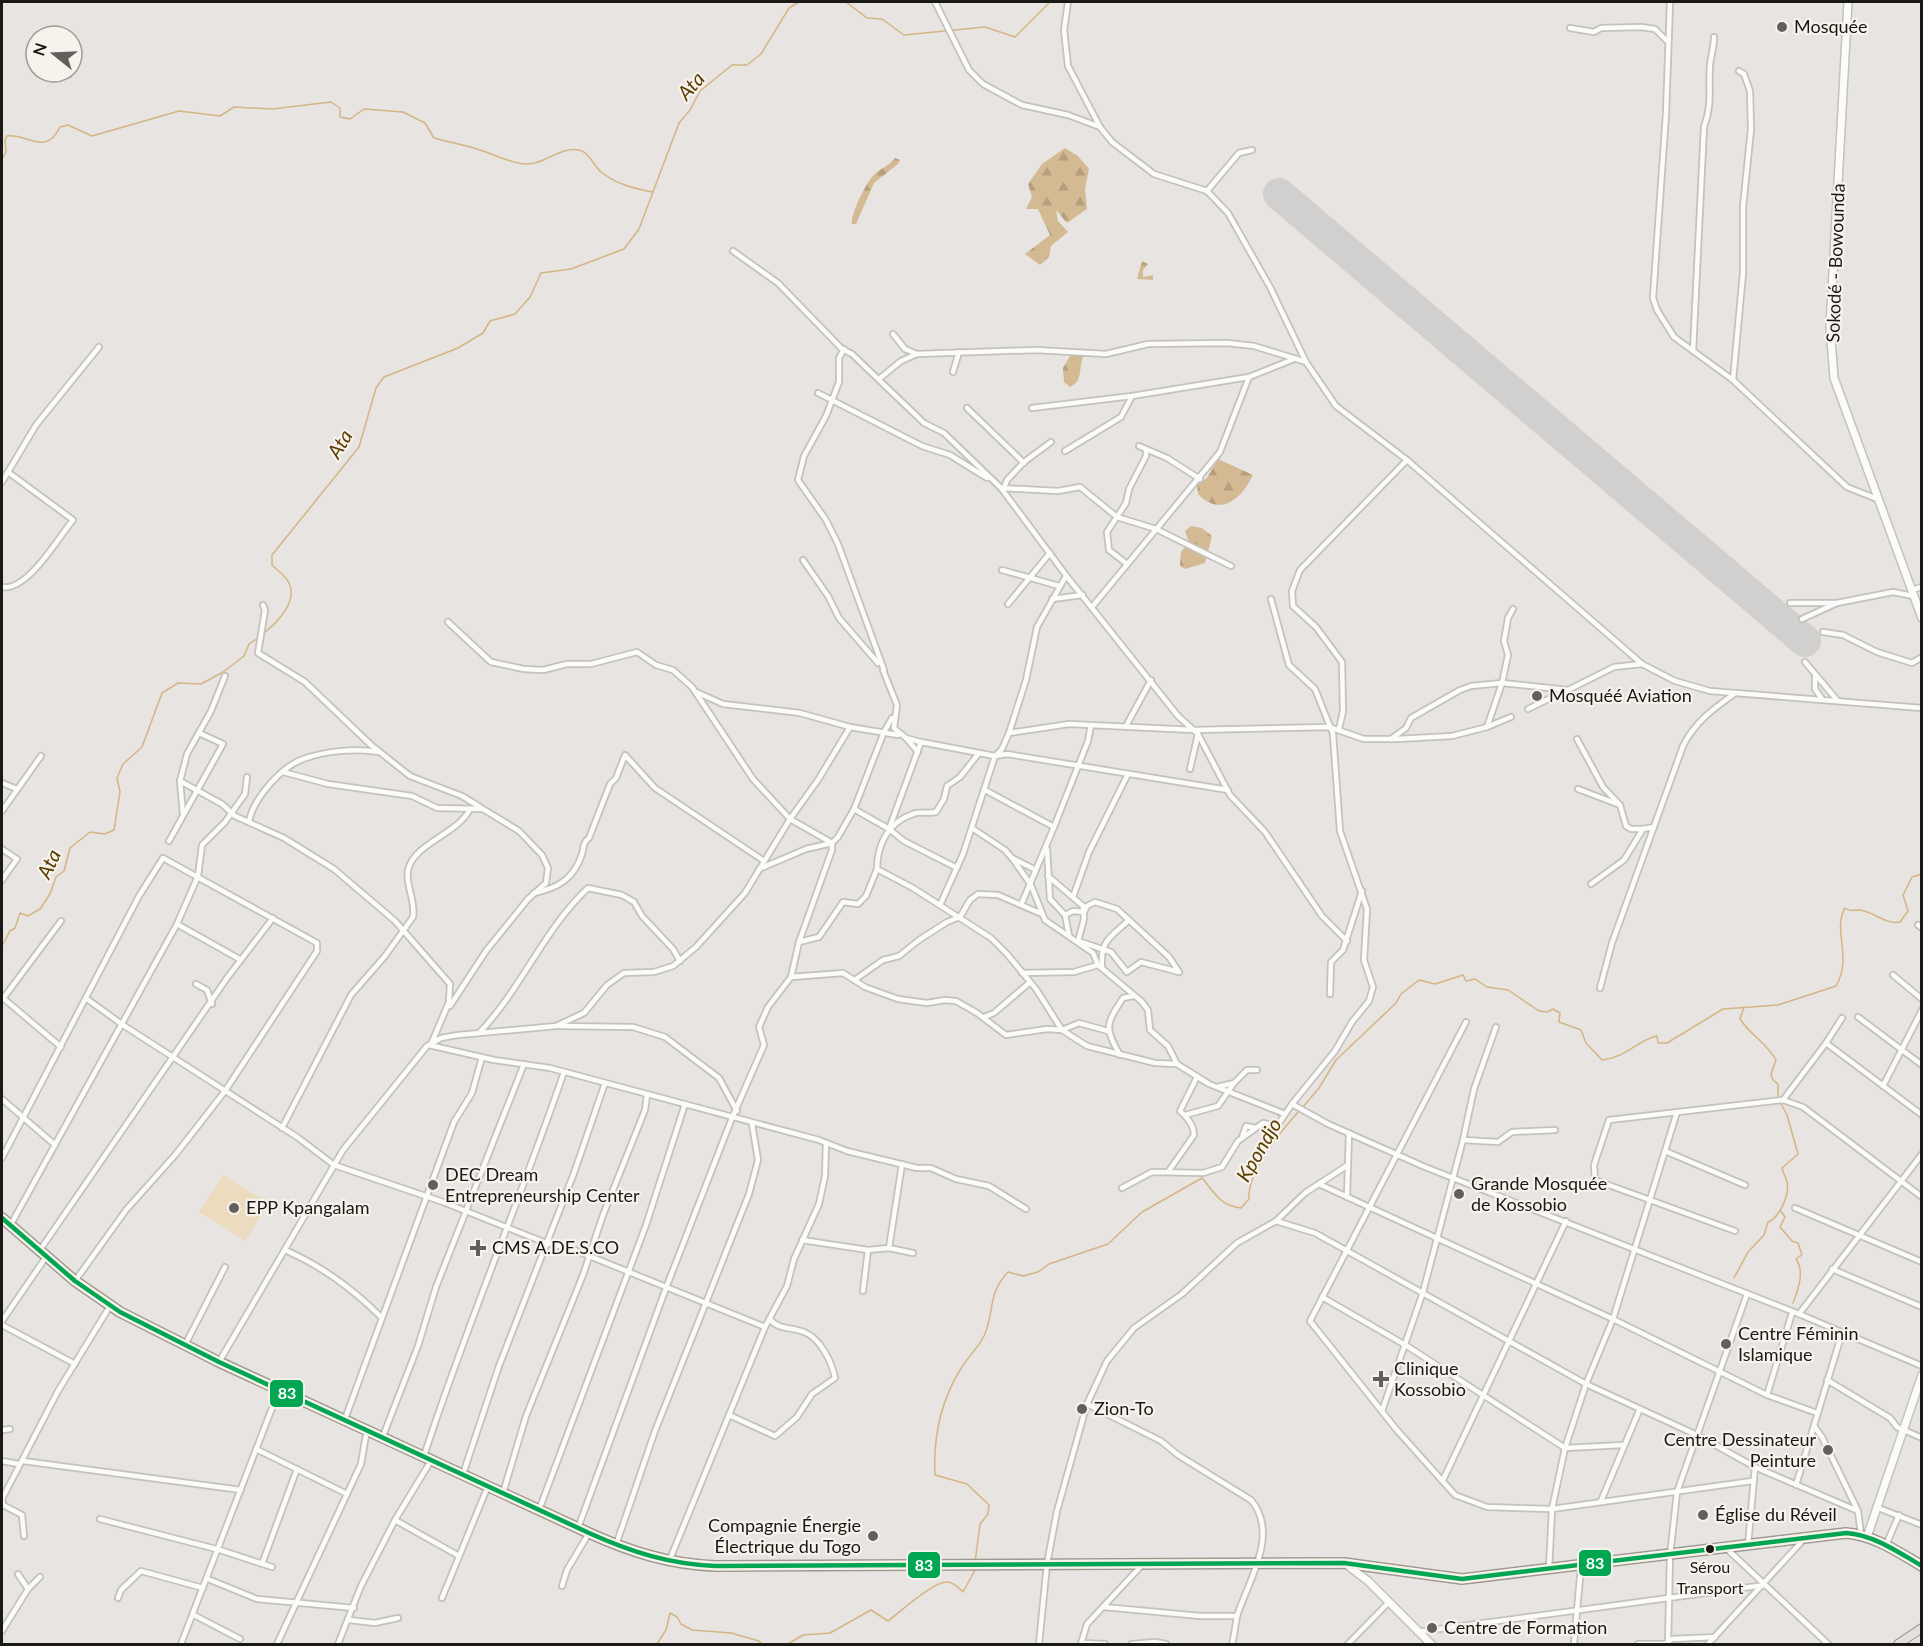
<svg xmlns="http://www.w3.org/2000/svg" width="1923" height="1646" font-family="Lato,sans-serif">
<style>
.green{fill:#eddbc0}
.forest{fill:url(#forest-firs)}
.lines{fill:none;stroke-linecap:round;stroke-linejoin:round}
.stream{stroke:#d4b583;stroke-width:1.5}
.runway{stroke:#d2d0ce;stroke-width:32}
.street-casing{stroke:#c4c2bf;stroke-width:8}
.secondary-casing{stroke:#c4c2bf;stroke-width:10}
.primary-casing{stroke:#9e988e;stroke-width:10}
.highway-casing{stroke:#9e988e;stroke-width:12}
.street{stroke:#fbfbfa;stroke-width:4.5}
.secondary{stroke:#fbfbfa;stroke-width:7}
.primary{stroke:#e4e0db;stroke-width:8}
.highway{stroke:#d3cec6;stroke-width:9}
.bus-1-casing{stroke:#f7f2eb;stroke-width:9}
.bus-1{stroke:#00a651;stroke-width:4.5}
.poi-dot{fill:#62605d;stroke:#f7f2eb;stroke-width:2}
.bus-dot{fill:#1a1916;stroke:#f7f2eb;stroke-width:2}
.labels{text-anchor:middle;stroke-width:4.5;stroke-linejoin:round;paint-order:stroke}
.bus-label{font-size:16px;fill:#1a1916;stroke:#f7f2eb}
.poi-label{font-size:18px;fill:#1a1916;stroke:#f7f2eb;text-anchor:start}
.street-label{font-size:18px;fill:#1a1916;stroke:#f7f2eb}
.water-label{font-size:20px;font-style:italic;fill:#593c00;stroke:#f7f2eb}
.line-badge{stroke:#f7f2eb;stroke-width:2}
.badge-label{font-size:16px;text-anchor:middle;font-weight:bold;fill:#fff}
</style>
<defs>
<pattern id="forest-firs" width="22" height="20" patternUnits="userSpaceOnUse" patternTransform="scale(1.5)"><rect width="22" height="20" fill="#d3ba93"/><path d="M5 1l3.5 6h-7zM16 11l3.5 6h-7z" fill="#b59f7e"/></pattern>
</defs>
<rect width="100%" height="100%" fill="#e7e4e1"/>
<!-- green -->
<polygon class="green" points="223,1175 269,1203 245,1241 199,1212"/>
<!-- forest -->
<g class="forest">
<polygon points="1065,148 1078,156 1089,169 1085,189 1087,209 1067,223 1056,210 1058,221 1068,232 1051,246 1049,257 1040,265 1025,254 1050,235 1038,209 1026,209 1032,197 1028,184 1042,164"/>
<path d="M895,158L900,160L898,164L874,183L856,224H852C850,215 866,183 873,176C879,169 889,166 895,158Z"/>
<polygon points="1142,261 1148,264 1143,270 1143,277 1153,275 1153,280 1137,279"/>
<path d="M1071,354L1084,355C1078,365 1084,381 1070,387L1064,382L1063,368Z"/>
<path d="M1218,459L1253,475C1242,498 1221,518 1198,494L1197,484L1207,478Z"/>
<polygon points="1191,526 1202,528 1212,536 1205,563 1185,569 1180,566 1181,552 1189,542 1185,531"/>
</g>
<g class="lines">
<!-- stream -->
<g class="stream">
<polyline points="846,2 867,18 882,19 904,35 985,27 1015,37 1050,2"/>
<path d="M2,159L6,152L5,140L7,136C27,133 46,157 60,127L68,125L92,136L179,111L220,116L234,107L272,109L331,102L340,108V117L350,119L364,109L403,112L425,123L434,138C447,142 461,144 474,148C492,153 508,163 526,164C544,165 560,146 579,150C589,152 594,166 601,172C616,184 633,188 652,192"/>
<path d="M264,633C277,623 298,601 289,583C286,576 278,571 272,565V555L359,447L376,388L384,377L458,348L483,333L490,321L515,314L530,297L541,273L571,269L624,249L639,229L679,123L690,110L700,91L732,65H747L761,54L789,8L799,2"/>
<polyline points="2,946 10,931 15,928 20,913 28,916 40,909 50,894 56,877 64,871 70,848 90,832 105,834 114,830 120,792 117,778 123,764 142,747 162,693 178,683 201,684 223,672 244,656 249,644 258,638"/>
<path d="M1744,1007L1740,1019C1751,1036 1766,1042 1776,1060L1771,1074L1773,1080L1778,1084V1098"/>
<path d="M1303,1107L1319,1088L1336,1060L1396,1003L1401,994L1419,980L1435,984L1463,975L1466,981L1475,979L1487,987L1508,990L1539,1011L1547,1012L1553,1009L1560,1013L1559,1022L1581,1030L1586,1043L1602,1060C1628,1057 1637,1040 1657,1036L1658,1043H1667L1723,1009L1778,1005L1836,986C1853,957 1832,930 1845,908C1851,912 1852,910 1859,910C1873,911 1886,925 1900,922L1908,911L1903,895L1912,877L1922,874"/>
<path d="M1780,1210L1785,1217L1780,1227L1792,1241L1798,1243L1802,1255L1796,1259C1805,1272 1798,1290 1793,1303"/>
<path d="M1734,1278L1748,1252L1764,1235L1768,1222C1779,1218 1790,1195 1787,1182C1786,1177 1783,1173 1782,1168L1798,1154L1787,1115L1780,1102"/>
<path d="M975,1562L980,1524L988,1514L989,1505L967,1484L935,1475C933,1437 940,1403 960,1370C967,1358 978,1348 984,1336C995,1312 987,1294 1008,1272L1023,1276L1038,1272L1049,1264L1108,1244L1142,1212L1202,1178C1215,1193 1219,1205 1241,1208L1249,1199C1247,1172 1282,1130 1299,1111"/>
<polyline points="657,1644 666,1630 670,1613 677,1617 681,1624 692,1630 731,1633 759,1641 762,1644"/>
<path d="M788,1644L803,1635L830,1633L871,1610L888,1621C900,1612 934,1581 947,1582C954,1582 959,1588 963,1592L975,1570"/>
</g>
<!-- runway -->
<polyline class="runway" points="1279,194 1805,641"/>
<defs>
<g id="street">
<polyline points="935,2 969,70 983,84 1022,105 1068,115 1100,127"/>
<polyline points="1068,2 1064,30 1068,66 1100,127 1112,142 1154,174 1207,191 1228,213 1270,287 1306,362 1336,406 1407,460 1642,664 1675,681 1710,691 1922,708"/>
<polyline points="1670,2 1666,114 1653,298 1657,310 1674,337 1733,380 1847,487 1877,499"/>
<polyline points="1570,28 1594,32 1601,28 1641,27 1655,29 1667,41"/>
<polyline points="1207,191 1239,153 1252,150"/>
<polyline points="733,251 778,283 842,349 852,354 924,423 944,433 1001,488 1068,578 1178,716 1198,734 1230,795 1265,832 1322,916 1347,941"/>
<polyline points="893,334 905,349 917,354"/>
<polyline points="844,349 839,358 839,382 826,416 804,456 798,480 826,520 838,544 884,670"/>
<path d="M1693,351L1704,127C1713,102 1708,89 1710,65C1711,56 1714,47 1714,37"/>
<polyline points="953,372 959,352"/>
<polyline points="879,379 901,361 917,354 1036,350 1106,354 1148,344 1227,343 1254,346 1306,362"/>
<polyline points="1733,380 1743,273 1743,207 1751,129 1750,91 1744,74 1739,71"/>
<polyline points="818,393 922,446 950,455 987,478"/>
<polyline points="967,408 1024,463"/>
<polyline points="1032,408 1132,396 1249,377 1294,359"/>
<polyline points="1139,446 1167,458 1200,479"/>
<polyline points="1065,451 1121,417 1132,396"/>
<polyline points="2,482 36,425 99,347"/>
<polyline points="1001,488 1058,491 1080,487 1117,517 1156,529 1231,566"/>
<polyline points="1004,488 1007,480 1024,462 1051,442"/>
<polyline points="803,560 828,596 839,618 878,663"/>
<polyline points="1127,564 1109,550 1107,532 1126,503 1129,489 1146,456 1146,450"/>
<polyline points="1002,570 1059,586"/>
<path d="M2,587C27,592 58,538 73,520L8,472"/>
<polyline points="1911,590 1922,587"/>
<polyline points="1052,599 1083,595"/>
<polyline points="1271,599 1289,665 1315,689 1333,734 1340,831 1367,909 1364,960 1373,987 1369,1001 1352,1022 1335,1051 1292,1104"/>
<polyline points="1790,603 1837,603 1893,592 1913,596"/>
<polyline points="1008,604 1050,553"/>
<polyline points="263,605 265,610 258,653 305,682 371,745 410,776 462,796 480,807"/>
<polyline points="1092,607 1220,452 1249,377"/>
<polyline points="1802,619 1837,603"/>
<polyline points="448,622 491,662 524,669 543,670 567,664 591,664 637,652 656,665 673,670 692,687 753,779 790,819 818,780 850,727"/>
<polyline points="1823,632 1843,635 1877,652 1912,663 1922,657"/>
<polyline points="1805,662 1837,700"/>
<polyline points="883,670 897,705 894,728 906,738 918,752"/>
<polyline points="225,676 211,711 187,754 180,781 222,804 235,816 284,838 334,869 395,921 450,984 449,1002 432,1042"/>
<polyline points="1815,677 1815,689 1822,699"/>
<polyline points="696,692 723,704 800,713 850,727 898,735"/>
<polyline points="1528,709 1565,691"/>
<polyline points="1126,726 1151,680"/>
<polyline points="1487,727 1511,717"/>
<polyline points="1339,729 1343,711 1342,662 1316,627 1293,606 1292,591 1300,570 1407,460"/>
<polyline points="1009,733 1026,680 1037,627 1066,576"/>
<polyline points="906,738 921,742"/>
<polyline points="1391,739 1406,728 1411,718 1460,690 1471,686 1502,683 1508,655 1504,641 1508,618 1513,609"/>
<polyline points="1577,739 1603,787 1620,805 1626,826 1631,829 1643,829"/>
<path d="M979,753L960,777L947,786L944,799L936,812C928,814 920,811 913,814C888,822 877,845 877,869L913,888L991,938L1007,954L1036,989L1062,1030L1087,1046L1155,1063L1177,1064L1209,1084L1285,1114"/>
<polyline points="1190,769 1198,734"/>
<polyline points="283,772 328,784 412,796 437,808 483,809 519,831 542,855 548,868 546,883 528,899 486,951 450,1006"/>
<polyline points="180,781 183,814"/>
<polyline points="2,783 17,789"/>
<polyline points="1578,789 1620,805"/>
<polyline points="985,790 1054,827 1021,905"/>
<polyline points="854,809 884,732 892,718"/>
<polyline points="2,811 41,756"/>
<path d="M249,821C254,798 282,765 306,758C327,751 357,748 379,752"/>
<polyline points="1054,827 1088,741 1091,725"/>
<polyline points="972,828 1005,850 1012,858 1031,885 1045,920 1093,953 1098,965 1141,1001 1148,1010 1150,1030 1168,1046 1177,1064"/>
<polyline points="889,829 904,841 957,868"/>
<polyline points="169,841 223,744 199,733"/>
<polyline points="2,849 17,859 2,880"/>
<polyline points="1047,849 1050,899 1065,915 1069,935"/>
<polyline points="1012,858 1036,870"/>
<polyline points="759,869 806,849 832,843 832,850 799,942 791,977"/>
<polyline points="1048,876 1083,906 1084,919 1078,941 1111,952 1127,972 1141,962 1179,972"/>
<polyline points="1591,884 1624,860 1643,829 1654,827"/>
<path d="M534,893C558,888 574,879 582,854C584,847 583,842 589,838L610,784L616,778L625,755L655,788L764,861"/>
<polyline points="1073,897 1089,852 1128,774"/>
<polyline points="940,905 963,854 995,756 1007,754 1228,790"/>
<polyline points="1065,915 1073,911 1084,912 1087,906 1095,902 1117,909 1129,920"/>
<polyline points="177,924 241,960"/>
<polyline points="1918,925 1922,928"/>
<polyline points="799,942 819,937 843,902 858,904 866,896 877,869"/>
<path d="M1102,968C1100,940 1110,938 1129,920L1169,957L1179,972"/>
<polyline points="1022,973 1074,972 1098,965"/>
<polyline points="1893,975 1922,999"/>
<polyline points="856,979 883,960 899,956 919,940 947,922 960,917 970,900 978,894 998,895 1042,914"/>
<polyline points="196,984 207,990 212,1004"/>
<path d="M1600,988L1612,943L1683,746C1694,723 1713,709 1734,694"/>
<polyline points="1330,994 1331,962 1343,950 1362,891"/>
<polyline points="3,998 61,1047"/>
<polyline points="87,999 123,1025 297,1137 334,1165 443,1202 546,1243 572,1249 765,1327"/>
<polyline points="2,1000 61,921"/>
<polyline points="984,1017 994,1013 1029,983"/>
<polyline points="1858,1017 1922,1065"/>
<polyline points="1842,1018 1826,1043 1922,1115"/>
<polyline points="1466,1022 1310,1321 1396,1429 1455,1495 1487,1507 1552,1509 1752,1481"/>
<polyline points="559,1026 633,1027 665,1037 719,1078 737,1111"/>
<path d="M480,1032C521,989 545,928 588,888L622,895L634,902L642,916L673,949L680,961"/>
<polyline points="429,1045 494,1060 550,1068 819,1140 847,1151 917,1168 931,1168 956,1179 989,1186 1026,1209"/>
<path d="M1120,1055C1104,1027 1106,1024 1123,998L1133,996"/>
<polyline points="1883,1086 1922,1010"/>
<polyline points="1217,1087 1234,1083 1247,1070 1257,1070"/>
<polyline points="2,1099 55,1145"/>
<polyline points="1783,1100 1826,1043"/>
<polyline points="1185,1115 1218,1106 1234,1083"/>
<path d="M282,1128L351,995L385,956L413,917C416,901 405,885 408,870C414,843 458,834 470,809"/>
<polyline points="1242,1137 1246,1126 1255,1128"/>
<polyline points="1463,1140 1498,1142 1512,1132 1555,1130"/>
<polyline points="1665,1151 1745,1185"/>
<polyline points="2,1158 139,896 163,858 317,943 317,951 225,1091 176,1154 126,1210 75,1281"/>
<path d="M1168,1172L1194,1135C1194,1125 1187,1117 1180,1111L1197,1077"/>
<polyline points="1319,1184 1613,1319 1767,1395 1817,1413"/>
<polyline points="1122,1188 1152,1172 1203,1173 1222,1167 1238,1141 1263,1123 1277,1126 1292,1104 1328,1124 1425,1167 1799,1314 1922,1366"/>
<polyline points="1347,1197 1348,1165"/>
<polyline points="1795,1208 1922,1262"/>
<polyline points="1276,1221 1315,1233 1586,1384 1699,1436 1755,1467 1858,1511 1861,1535"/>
<polyline points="10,1226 177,924 198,876 202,845 225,822 245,794 247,777"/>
<polyline points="1735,1231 1595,1180 1594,1165 1609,1120 1783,1100 1803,1107 1922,1197"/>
<polyline points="802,1240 868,1250 889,1248 913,1253"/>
<polyline points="889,1248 902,1164"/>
<polyline points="40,1250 227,978 273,918"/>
<path d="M285,1250C322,1266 353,1289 381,1317"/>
<polyline points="1832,1269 1922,1307"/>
<polyline points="863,1291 868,1250"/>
<polyline points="1322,1297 1407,1346 1565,1448 1623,1445"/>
<polyline points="1799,1314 1922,1154"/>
<polyline points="2,1321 46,1257"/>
<polyline points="2,1325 75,1364"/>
<polyline points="185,1345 225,1267"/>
<polyline points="219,1362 343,1150 427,1046 441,1038 458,1035 556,1026 584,1013 607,985 624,973 654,972 673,966 696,947 745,893 790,819 832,843 838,837 854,809 889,829 921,742 995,756 1002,749 1009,733 1069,724 1194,730 1329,727 1364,739 1397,739 1452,736 1487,727 1502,683 1568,690 1614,667 1642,664"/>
<polyline points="1827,1380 1890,1418 1897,1427 1922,1438"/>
<polyline points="1767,1395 1792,1313"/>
<path d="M1087,1404L1161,1441L1178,1455L1251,1500C1279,1533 1250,1578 1238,1613C1235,1623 1235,1634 1232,1644"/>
<polyline points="1382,1411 1423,1292 1463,1140 1474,1089 1496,1027"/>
<path d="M729,1415L775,1436L797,1417L812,1394L835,1378C832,1362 820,1338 804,1332C793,1327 777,1330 770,1319"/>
<polyline points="345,1419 454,1122 472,1093 482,1057"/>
<polyline points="1814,1426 1822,1437 1858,1511"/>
<polyline points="2,1430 10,1429"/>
<polyline points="383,1436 418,1346 436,1287 524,1064"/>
<polyline points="256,1449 347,1494"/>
<path d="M424,1456C466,1326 520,1201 564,1072"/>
<polyline points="2,1461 19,1464"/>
<polyline points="23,1461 241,1490"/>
<polyline points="463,1474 499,1366 574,1173 605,1083"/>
<polyline points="1443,1480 1566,1221"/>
<polyline points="1796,1485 1842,1333"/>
<polyline points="503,1493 526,1416 583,1275 603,1215 645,1110 647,1095"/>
<polyline points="2,1499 58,1391 110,1306"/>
<polyline points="2,1499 3,1505 22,1515 24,1536"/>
<polyline points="1601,1501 1639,1411"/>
<polyline points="1876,1507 1922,1525"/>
<polyline points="539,1510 646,1225 685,1104"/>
<polyline points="100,1519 220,1550 272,1567"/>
<polyline points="395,1520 459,1556"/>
<polyline points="578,1528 666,1288 732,1118 764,1045 759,1027 768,1007 791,977 843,973 865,987 898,999 927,1003 945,1000 956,1001 977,1013 1006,1035 1047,1029 1062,1030 1079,1023 1108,1031"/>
<polyline points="616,1545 655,1431 749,1194 758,1160 752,1124"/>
<polyline points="1748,1545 1755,1467"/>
<polyline points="1886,1545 1899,1515"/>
<polyline points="1726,1548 1828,1644"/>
<polyline points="670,1559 765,1327 787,1286 794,1259 819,1204 825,1176 826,1144"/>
<polyline points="262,1564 297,1469"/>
<polyline points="1549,1569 1552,1509 1565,1448 1586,1384 1613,1319 1677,1112"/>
<polyline points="18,1574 28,1589"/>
<polyline points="208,1579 257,1599 354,1608"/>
<polyline points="562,1586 567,1570 589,1533"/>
<polyline points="118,1598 121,1590 141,1571 203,1588"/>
<polyline points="442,1598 488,1486"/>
<polyline points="1104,1607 1200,1616 1237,1616"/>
<polyline points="194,1615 240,1639"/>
<polyline points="349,1620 375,1623 398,1618"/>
<polyline points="2,1631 28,1589 40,1577"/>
<polyline points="1417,1632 1765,1585"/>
<polyline points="1082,1643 1105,1644"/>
<polyline points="181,1644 279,1390"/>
<polyline points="277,1644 361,1464 367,1429"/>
<polyline points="338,1644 361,1586 395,1520 432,1459"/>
<polyline points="1039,1644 1047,1564 1057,1511 1087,1404 1107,1361 1134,1328 1182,1294 1237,1243 1276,1221 1305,1193 1348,1165 1349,1133"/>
<polyline points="1081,1644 1087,1624 1142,1565"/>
<polyline points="1132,1644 1155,1642 1166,1644"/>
<polyline points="1348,1644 1388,1603"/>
<polyline points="1574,1644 1581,1566"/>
<polyline points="1638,1644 1665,1644 1672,1639 1715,1637"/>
<polyline points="1668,1644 1670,1556 1677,1492 1747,1294"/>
<polyline points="1708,1644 1804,1539"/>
</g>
<g id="secondary">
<polyline points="1848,2 1830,327 1834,378 1922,618"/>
<polyline points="1867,1537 1922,1375"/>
<polyline points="1346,1564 1368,1581 1431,1644"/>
</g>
<polyline id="primary" points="1898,1644 1922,1628"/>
<path id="highway" d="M2,1218L75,1281L120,1312L219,1362L589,1533C631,1552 669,1564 715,1566L1344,1563L1462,1579L1846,1533C1874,1535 1898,1552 1922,1566"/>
</defs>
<!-- street casing -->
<use href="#street" class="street-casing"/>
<!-- secondary casing -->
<use href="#secondary" class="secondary-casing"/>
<!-- primary casing -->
<use href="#primary" class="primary-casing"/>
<!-- highway casing -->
<use href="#highway" class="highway-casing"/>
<!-- street -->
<use href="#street" class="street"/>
<!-- secondary -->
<use href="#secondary" class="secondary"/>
<!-- primary -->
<use href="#primary" class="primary"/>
<!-- highway -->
<use href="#highway" class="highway"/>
<defs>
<path id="bus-1" d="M2,1218L75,1281L120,1312L219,1362L589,1533C631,1552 669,1564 715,1566L1344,1563L1462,1579L1846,1533C1874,1535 1898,1552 1922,1566"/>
</defs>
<!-- bus-1 casing -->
<use href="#bus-1" class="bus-1-casing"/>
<!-- bus-1 -->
<use href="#bus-1" class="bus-1"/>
</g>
<!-- markers -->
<g class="poi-dot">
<circle cx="1782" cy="27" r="6"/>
<circle cx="1537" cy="696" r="6"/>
<circle cx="433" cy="1185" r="6"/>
<circle cx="1459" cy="1194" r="6"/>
<circle cx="234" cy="1208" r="6"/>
<path d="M475 1239h6v6h6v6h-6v6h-6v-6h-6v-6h6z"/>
<circle cx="1726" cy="1344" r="6"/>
<path d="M1378 1370h6v6h6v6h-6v6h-6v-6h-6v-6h6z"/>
<circle cx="1082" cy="1409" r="6"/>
<circle cx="1828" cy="1450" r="6"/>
<circle cx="1703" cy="1515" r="6"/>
<circle cx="873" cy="1536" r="6"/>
<circle cx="1432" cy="1628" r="6"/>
</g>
<circle class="bus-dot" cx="1710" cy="1549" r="5"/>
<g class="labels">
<!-- bus labels -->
<g class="bus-label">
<text x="1710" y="1573">Sérou<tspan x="1710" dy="21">Transport</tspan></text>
</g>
<!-- poi labels -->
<g class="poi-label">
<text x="1794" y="33">Mosquée</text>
<text x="1549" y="702">Mosquéé Aviation</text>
<text x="445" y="1181">DEC Dream<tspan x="445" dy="21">Entrepreneurship Center</tspan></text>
<text x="1471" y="1190">Grande Mosquée<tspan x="1471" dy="21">de Kossobio</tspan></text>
<text x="246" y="1214">EPP Kpangalam</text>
<text x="492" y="1254">CMS A.DE.S.CO</text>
<text x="1738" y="1340">Centre Féminin<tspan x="1738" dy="21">Islamique</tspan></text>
<text x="1394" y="1375">Clinique<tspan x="1394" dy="21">Kossobio</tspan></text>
<text x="1094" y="1415">Zion-To</text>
<text x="1816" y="1446" text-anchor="end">Centre Dessinateur<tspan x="1816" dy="21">Peinture</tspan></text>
<text x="1715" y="1521">Église du Réveil</text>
<text x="861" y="1532" text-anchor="end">Compagnie Énergie<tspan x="861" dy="21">Électrique du Togo</tspan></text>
<text x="1444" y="1634">Centre de Formation</text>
</g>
<!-- street labels -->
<g class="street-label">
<text transform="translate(1836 263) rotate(-88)" y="6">Sokodé - Bowounda</text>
</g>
<!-- water labels -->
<g class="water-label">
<text transform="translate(691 86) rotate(-49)" y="7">Ata</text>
<text transform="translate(340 444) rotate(-59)" y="7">Ata</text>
<text transform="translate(49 864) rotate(-65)" y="7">Ata</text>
<text transform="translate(1259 1150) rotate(-60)" y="7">Kpondjo</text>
</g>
</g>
<g class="line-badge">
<rect x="269" y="1379" width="35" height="29" rx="6" fill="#00a651"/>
<rect x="1578" y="1549" width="34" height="28" rx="6" fill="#00a651"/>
<rect x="907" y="1551" width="34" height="28" rx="6" fill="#00a651"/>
</g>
<g class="badge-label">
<text x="287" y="1399">83</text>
<text x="1595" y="1569">83</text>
<text x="924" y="1571">83</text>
</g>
<!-- border -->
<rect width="1923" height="1646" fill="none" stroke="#1a1916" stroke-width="6"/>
<!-- north arrow -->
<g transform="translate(54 54) rotate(288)"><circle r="28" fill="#f7f2eb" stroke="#9f9b96" stroke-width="1.5"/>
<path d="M0-4.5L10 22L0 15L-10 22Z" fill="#62605d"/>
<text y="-9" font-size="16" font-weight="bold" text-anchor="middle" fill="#1a1916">N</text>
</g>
</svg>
